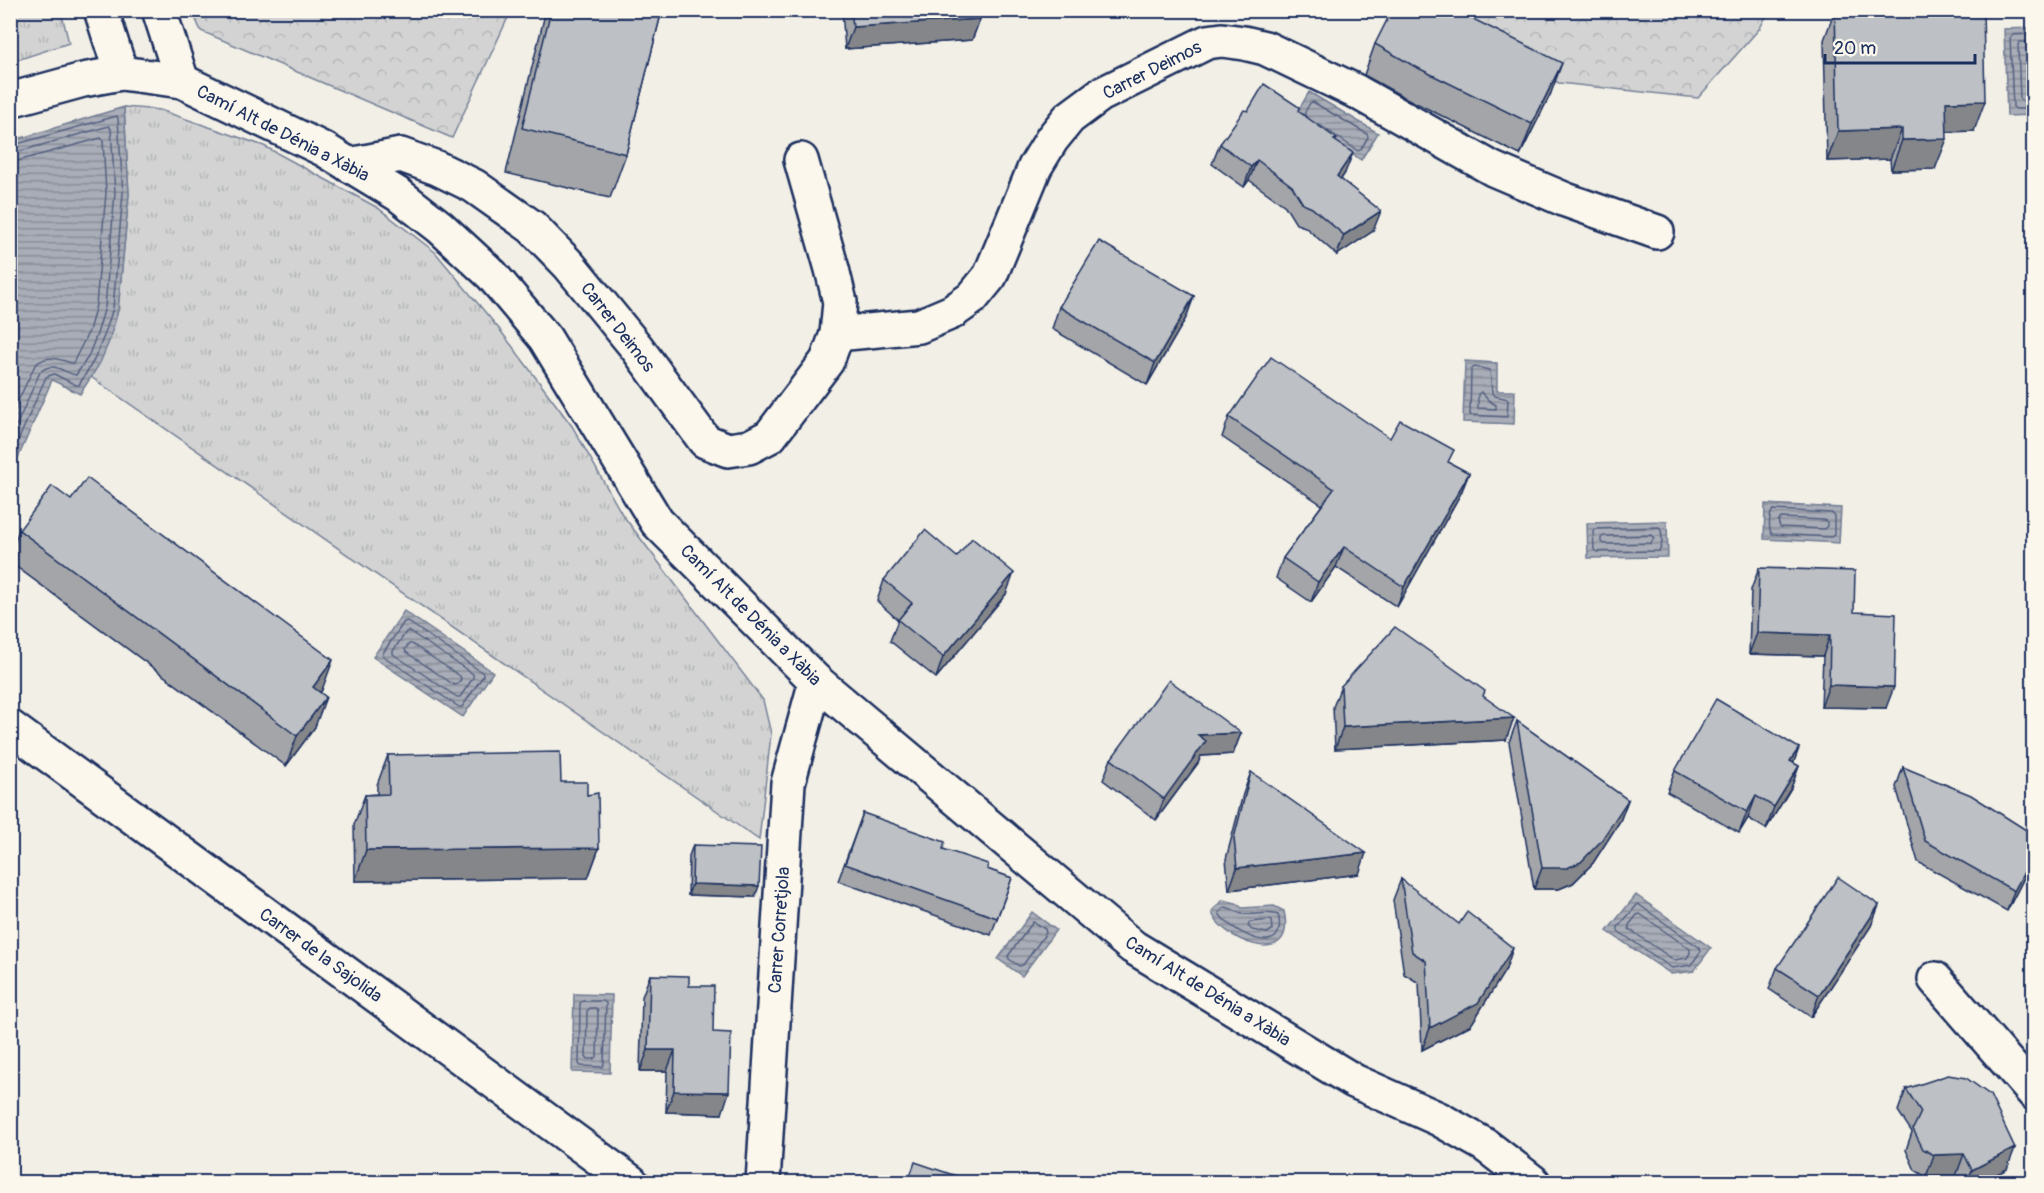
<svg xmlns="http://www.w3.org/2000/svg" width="2044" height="1193" font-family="Pangolin,sans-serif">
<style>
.grass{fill:url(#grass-tufts);stroke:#768198;stroke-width:1.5}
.forest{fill:url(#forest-crowns);stroke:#768198;stroke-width:1.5}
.water{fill:url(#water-rules);stroke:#707b93;stroke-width:1.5}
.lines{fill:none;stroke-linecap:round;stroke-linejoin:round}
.shore{stroke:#546182;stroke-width:1.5}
.minor-casing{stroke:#1b2f5e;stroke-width:38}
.minor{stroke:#fbf7ec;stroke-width:33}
.wall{fill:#a3a5a9;stroke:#1b2f5e;stroke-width:1.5}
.shaded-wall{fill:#848689;stroke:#1b2f5e;stroke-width:1.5}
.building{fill:#bdc0c4;stroke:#1b2f5e;stroke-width:1.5}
.labels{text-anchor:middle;stroke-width:5;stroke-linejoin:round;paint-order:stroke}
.street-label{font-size:18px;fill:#1b2f5e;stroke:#fbf7ec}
</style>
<defs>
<pattern id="grass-tufts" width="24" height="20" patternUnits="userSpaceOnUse" patternTransform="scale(1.5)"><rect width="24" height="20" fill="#d2d3d2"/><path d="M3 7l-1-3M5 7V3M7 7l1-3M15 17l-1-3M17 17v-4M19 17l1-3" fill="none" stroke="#b4b5b7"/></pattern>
<pattern id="forest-crowns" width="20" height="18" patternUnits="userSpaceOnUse" patternTransform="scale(1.5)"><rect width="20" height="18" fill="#d2d3d2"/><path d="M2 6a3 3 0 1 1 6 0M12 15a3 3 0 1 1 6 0" fill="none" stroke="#b4b5b7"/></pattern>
<pattern id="water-rules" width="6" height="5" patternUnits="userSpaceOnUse" patternTransform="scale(1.5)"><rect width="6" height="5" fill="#a9adb7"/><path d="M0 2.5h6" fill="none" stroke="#898d98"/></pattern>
</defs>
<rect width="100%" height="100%" fill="#f2efe6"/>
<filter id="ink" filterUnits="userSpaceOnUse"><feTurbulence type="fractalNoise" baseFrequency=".0167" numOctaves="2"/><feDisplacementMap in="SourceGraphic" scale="12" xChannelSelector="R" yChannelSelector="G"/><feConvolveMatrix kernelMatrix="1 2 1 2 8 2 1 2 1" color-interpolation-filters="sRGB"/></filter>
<g filter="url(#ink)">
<!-- grass -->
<g class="grass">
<polygon points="10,11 61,11 69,43 11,62"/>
<polygon points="124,107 160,110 264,146 378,208 435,252 500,330 572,426 622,514 763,700 771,734 759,840 91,377 110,339 118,310 129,194"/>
</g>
<!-- forest -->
<g class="forest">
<polygon points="192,11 511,11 452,138 201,31"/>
<polygon points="1415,11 1769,11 1760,28 1698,98 1559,83 1419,15"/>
</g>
<!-- water -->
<g class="water">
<polygon points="2033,28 2033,115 2007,116 2004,29"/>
<polygon points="1309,92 1378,133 1361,160 1295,116"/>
<polygon points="124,107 129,194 118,310 110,339 100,363 80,394 52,380 11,474 11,141"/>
<polygon points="1465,361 1497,363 1497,391 1515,391 1514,424 1463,422"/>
<polygon points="1765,504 1841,508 1839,543 1764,539"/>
<polygon points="1667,521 1668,557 1588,558 1587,523"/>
<polygon points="404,611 493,672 463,717 373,657"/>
<polygon points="1636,895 1711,948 1694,971 1671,974 1607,931"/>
<path d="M1223,900L1236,903L1242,908L1274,906L1284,911C1298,975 1215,936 1212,911Z"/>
<polygon points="1032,912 1056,930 1022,976 998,959"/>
<polygon points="574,994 612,995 610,1073 572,1072"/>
</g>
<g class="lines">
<!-- shore -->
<g class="shore">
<polyline points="2034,34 2013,35 2010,38 2013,107 2016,109 2034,109"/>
<polyline points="2034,42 2020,42 2018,45 2020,99 2023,102 2034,101"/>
<polyline points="1305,115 1305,112 1310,103 1313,102 1367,134 1368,137 1361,149 1358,151 1320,125"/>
<polyline points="10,146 117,116 118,119 123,193 113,308 104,336 94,360 79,385 76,385 54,374 46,377 10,459"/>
<path d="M10,154L109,126L111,129L115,193L105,307L97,334L88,357L76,375C63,373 54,360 40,372L10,440"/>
<path d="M10,163L101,138L103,141L106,193L96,305L89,331L73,363C58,360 49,353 35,365L10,418"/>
<polygon points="1474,367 1490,370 1492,393 1495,396 1508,399 1507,417 1470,415 1471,370"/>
<polygon points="1481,392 1488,400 1496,405 1496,409 1478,408 1478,394"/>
<path d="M1773,510L1832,513L1834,516V535L1831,537L1772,534C1768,529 1769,515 1773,510Z"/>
<polygon points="1781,518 1824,520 1827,522 1827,526 1824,529 1780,527 1778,521"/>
<path d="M1659,527C1663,532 1663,546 1659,551L1597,552L1594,550L1593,531L1595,529Z"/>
<polygon points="1651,535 1654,538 1651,543 1604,544 1601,542 1601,538 1604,536"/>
<polygon points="407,621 483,673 483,676 462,707 459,707 383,656 383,653 404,622"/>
<polygon points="409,631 473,674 473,678 460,697 457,697 393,654 393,651 406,632"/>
<polygon points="409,644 412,644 460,676 461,679 458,684 454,685 406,652 405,649"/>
<polygon points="1638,904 1700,948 1701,951 1691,965 1672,968 1618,931 1618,927"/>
<path d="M1225,907C1232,908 1237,913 1243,914C1255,916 1267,910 1278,915C1280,920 1280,923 1279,929C1275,956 1225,927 1219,913Z"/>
<polygon points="1640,914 1690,949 1690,953 1687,958 1674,960 1629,929 1629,925 1637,915"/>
<polygon points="1271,920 1272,930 1267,933 1252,930 1248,926 1250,922"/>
<polygon points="1033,922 1045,929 1046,933 1023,965 1019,966 1009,959 1008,956"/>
<polygon points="583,1001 603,1001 606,1003 604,1064 602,1067 581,1066 579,1064 580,1003"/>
<polygon points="590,1008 596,1008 598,1011 597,1057 594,1059 588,1059 586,1056 587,1011"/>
</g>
<defs>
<g id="minor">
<polyline points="101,10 121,73"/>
<polyline points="159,10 182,81"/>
<polyline points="10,100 83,80 121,73 182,81 325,150 399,195 440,227 492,275 545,338 657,522 816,681 1133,947 1354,1081 1439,1119 1485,1145 1533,1182"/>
<polyline points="349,165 401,155 437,168 474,186 532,227 569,265 637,348 705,441 728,450 749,447 770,436 827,361 837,334 840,302 832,269 801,160"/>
<polyline points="837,334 919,326 952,312 972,298 990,276 1035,167 1052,139 1069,118 1100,95 1207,42 1222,40 1244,43 1265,48 1357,92 1493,169 1566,200 1657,232"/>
<polyline points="10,727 631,1182"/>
<polyline points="1935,979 2034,1093"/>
<polyline points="763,1182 788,783 816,681"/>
</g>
</defs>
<!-- minor casing -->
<use href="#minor" class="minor-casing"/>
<!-- minor -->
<use href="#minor" class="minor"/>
</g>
<!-- wall -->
<g class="wall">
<polygon points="546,10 662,10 626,154 610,198 506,173"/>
<polygon points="842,10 979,10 980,19 972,40 845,49"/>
<polygon points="1835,10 1974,131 1946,132 1935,169 1891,170 1890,159 1827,161 1824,40"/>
<polygon points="1375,44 1551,93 1520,155 1402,96 1364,75"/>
<polygon points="1248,111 1298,112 1336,141 1345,173 1341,179 1373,231 1337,255 1305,227 1296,224 1285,206 1249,180 1244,187 1212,164 1220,144"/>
<polygon points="1194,296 1186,318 1147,385 1052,329 1059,307"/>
<polygon points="1229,417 1390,438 1450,463 1469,473 1461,493 1397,607 1336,567 1311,602 1276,578 1283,558 1322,505 1222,437"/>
<polygon points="19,530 322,690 320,693 315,727 286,766 10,562 10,555"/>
<polygon points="957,557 1006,594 936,678 890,641 898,620 877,601 884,580"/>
<polygon points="1759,568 1854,612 1886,708 1821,707 1823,656 1749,654 1751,590"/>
<polygon points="1341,686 1483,697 1506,740 1335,749 1333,707"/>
<polygon points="1517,721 1628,800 1620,821 1593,863 1573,883 1559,889 1534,889 1509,742"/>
<polygon points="1241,733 1233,754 1201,756 1198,763 1156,820 1103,780 1111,759"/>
<polygon points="1799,748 1793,763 1799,766 1791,788 1766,829 1748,818 1739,833 1667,792 1675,771"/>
<polygon points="388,755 561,782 587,795 599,848 588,878 355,881 354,825 365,795 377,794 377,785"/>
<polygon points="1903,767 2034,835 2034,858 2007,911 1918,862 1896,787"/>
<polygon points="1251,772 1359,874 1229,890 1226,859 1243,794"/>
<polygon points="863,813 987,869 1012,878 991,935 838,881"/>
<polygon points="693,845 755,897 688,895 689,856"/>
<polygon points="1401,879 1506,969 1471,1025 1422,1050 1419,983 1404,974 1393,900"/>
<polygon points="1879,905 1871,926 1811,1017 1769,989 1777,968"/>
<polygon points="650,975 689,986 713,1032 722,1114 666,1112 667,1071 640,1071 642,997"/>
<polygon points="1906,1089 2007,1169 1981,1182 1960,1182 1956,1176 1926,1177 1915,1170 1906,1150 1912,1132 1898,1111"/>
</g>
<!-- shaded-wall -->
<g class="shaded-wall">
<polygon points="980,19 972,40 845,49 853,27"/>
<polygon points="1562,63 1551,93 1520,155 1532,124"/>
<polygon points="1985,101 1974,131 1935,132 1946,102"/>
<polygon points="1902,129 1890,159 1827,161 1838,131"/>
<polygon points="1947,139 1935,169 1891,170 1902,140"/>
<polygon points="1353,153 1345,173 1330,196 1337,176"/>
<polygon points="1257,160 1249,180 1244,187 1251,167"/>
<polygon points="1381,211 1373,231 1337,255 1344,235"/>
<polygon points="1194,296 1186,318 1147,385 1155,363"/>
<polygon points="1469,473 1461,493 1397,607 1404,587"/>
<polygon points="1344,547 1336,567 1311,602 1318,582"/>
<polygon points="1014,573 1006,594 936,678 943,657"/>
<polygon points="1757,633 1830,635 1823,656 1749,654"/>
<polygon points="333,660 322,690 302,717 313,687"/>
<polygon points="1829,685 1894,687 1886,708 1821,707"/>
<polygon points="326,697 315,727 286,766 297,736"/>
<polygon points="1514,718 1506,740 1335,749 1343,727"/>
<polygon points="1241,733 1233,754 1201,756 1198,763 1156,820 1164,799 1198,735"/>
<polygon points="1799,748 1791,770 1790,761"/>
<polygon points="1799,766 1791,788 1766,829 1774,807"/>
<polygon points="1756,796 1748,818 1739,833 1747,812"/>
<polygon points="1628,800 1620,821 1593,863 1573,883 1559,889 1534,889 1542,868"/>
<polygon points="599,848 588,878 355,881 366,850"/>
<polygon points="1366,853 1359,874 1229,890 1237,868"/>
<polygon points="2034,853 2034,858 2007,911 2014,891"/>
<polygon points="692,884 759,886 755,897 688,895"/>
<polygon points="1879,905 1871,926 1811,1017 1819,995"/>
<polygon points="1513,948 1506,969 1471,1025 1422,1050 1430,1028"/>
<polygon points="648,1050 675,1050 667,1071 640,1071"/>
<polygon points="674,1091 729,1092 722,1114 666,1112"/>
<polygon points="2015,1148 2007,1169 1981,1182 1967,1182 1972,1170"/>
<polygon points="1964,1154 1956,1176 1926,1177 1934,1155"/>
</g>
<!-- building -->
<g class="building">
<polygon points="551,10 662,10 626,154 522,128"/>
<polygon points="851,10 979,10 980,19 853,27"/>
<polygon points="1392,10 1455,10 1562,63 1532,124 1414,66 1375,44"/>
<polygon points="1835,10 1983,10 1985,101 1946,102 1947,139 1902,140 1902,129 1838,131"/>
<polygon points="1264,84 1299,107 1298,111 1337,139 1334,140 1353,153 1337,176 1381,211 1344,235 1312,208 1303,204 1292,186 1257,160 1251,167 1220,144 1244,110 1248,111"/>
<polygon points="1099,241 1194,296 1155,363 1059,307"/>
<polygon points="1271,357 1390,438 1400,420 1454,450 1448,462 1469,473 1404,587 1344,547 1318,582 1283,558 1334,489 1229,417"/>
<polygon points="87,478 333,660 313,687 326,697 297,736 19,530 52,486 71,500"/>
<polygon points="925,530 957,557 972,538 1014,573 943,657 898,620 912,603 884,580"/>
<polygon points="1759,568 1855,571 1854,612 1896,614 1894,687 1829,685 1830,635 1757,633"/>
<polygon points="1395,627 1485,691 1483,696 1514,718 1343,727 1341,686"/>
<polygon points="1169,680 1241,733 1198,735 1206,741 1164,799 1111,759"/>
<polygon points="1716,699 1799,748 1790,761 1799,766 1774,807 1756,796 1747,812 1675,771"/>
<polygon points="1517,721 1628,800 1601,841 1581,862 1567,868 1542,868"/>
<polygon points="560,752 561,782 587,782 587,795 598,793 599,848 366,850 365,795 389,794 388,755"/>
<polygon points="1903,767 1971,795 2034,835 2034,853 2014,891 1925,841"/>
<polygon points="1251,772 1366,853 1237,868 1234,838"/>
<polygon points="863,813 945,842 943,849 988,864 987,869 1012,878 997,918 845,864"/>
<polygon points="693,845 761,847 759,886 692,884"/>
<polygon points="1838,877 1879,905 1819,995 1777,968"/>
<polygon points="1401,879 1459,924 1467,912 1513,948 1478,1003 1430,1028 1426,961 1412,952"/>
<polygon points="650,975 689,976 689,986 714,986 713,1032 731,1033 729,1092 674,1091 675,1050 648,1050"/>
<polygon points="1948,1075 1966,1078 1990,1095 2015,1148 1972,1170 1964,1154 1934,1155 1923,1149 1913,1129 1921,1112 1906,1089"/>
<polygon points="915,1162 974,1182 908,1182"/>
<polygon points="871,1178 883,1182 870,1182"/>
</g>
</g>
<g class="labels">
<!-- street labels -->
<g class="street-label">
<text transform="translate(1152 70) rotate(-27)" y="6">Carrer Deimos</text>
<text transform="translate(283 133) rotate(27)" y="6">Camí Alt de Dénia a Xàbia</text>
<text transform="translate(618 327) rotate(52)" y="6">Carrer Deimos</text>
<text transform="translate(751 615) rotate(45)" y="6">Camí Alt de Dénia a Xàbia</text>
<text transform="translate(779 930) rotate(-86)" y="6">Carrer Corretjola</text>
<text transform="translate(321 955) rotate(36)" y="6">Carrer de la Sajolida</text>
<text transform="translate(1208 991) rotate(32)" y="6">Camí Alt de Dénia a Xàbia</text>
</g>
</g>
<!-- margin -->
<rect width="2044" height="1193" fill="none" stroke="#fbf7ec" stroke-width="36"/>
<rect x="18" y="18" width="2008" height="1157" fill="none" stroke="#1b2f5e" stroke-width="2" filter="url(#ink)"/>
<!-- scale -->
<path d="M1825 54v9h150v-9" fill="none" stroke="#1b2f5e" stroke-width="3"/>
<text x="1834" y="54" font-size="18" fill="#1b2f5e" stroke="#fbf7ec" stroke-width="4.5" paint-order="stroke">20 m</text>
</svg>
